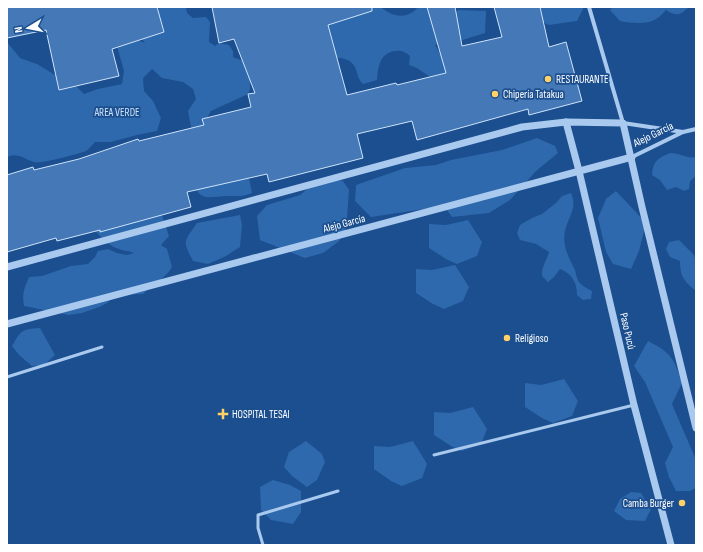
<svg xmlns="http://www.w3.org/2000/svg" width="703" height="552" font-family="'Sofia Sans Condensed',sans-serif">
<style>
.green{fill:#2e69ad}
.building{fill:#4478b7;stroke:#cfe3fa}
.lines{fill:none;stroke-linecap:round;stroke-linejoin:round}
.service{stroke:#a9c9ee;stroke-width:3}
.minor{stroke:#a9c9ee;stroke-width:4}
.tertiary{stroke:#a9c9ee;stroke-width:7}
.poi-dot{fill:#ffd166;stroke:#1b4f8f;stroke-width:1.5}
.labels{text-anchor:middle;stroke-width:3.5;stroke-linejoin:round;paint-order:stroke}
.poi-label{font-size:11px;fill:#fff;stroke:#1b4f8f;text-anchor:start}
.park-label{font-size:11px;fill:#cfe3fa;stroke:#1b4f8f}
.street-label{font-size:11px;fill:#fff;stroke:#1b4f8f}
</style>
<rect width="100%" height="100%" fill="#1b4f8f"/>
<!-- green -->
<g class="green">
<path d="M160,7H186L187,13L193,18L206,17L210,22L209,42L215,46L219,43L229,45L233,51V57L243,61L250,69V89L248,94L211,111L207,118L205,126L190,135L191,127L188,111L196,99L193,89L183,82L162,78L152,69L143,78L144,91L153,101L161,118L157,131L137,135L111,142H95C92,145 89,149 86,151C78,154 41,164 34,162C24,159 18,152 7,157V42L20,58L37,64L55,75L64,74L84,94L98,89L122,84L124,71L117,46L131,38L145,43L142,39L159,15L158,10Z"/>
<path d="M323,7H381C391,17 408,20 418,7H430L453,13L459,10L486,11L485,33L456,42H441L435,45C439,52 441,57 447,62L449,72L430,77L417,68L409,65L410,56C405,52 402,50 396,51C380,52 378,67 377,80L363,84C357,78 358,74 355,67C349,56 335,58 325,58Z"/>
<polygon points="537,7 583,7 583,9 577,21 549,25 543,22"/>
<path d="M613,7H689C680,15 677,17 666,10C663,13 660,17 656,19C647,25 630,23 620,21L610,10Z"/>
<polygon points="537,138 555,146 558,153 536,171 510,200 489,213 452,217 444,206 371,217 355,201 356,185 405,168 436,165 451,160 502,150"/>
<path d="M670,153C682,153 686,159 696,157V176L690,181L689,189L684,191L676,187L667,190L660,180L652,175C653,161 658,158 670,153Z"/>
<path d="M249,178L252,193C244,197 236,196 227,196C212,196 200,203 194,184Z"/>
<polygon points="331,179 343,181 349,190 346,232 338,242 323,253 305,258 260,240 257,216 267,205 300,195 313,184"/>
<polygon points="616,191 646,223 639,251 631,269 613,264 606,252 598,218 606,199"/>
<path d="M571,193C578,208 568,217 565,231C562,246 569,258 575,270C576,274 577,279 579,282C582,286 588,289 592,291L591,299L583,300L577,295C577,282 572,274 560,269L554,277L548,282L542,276C542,264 546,263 549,252L536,244L520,240L517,233L520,225L532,218L542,214L556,203L562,196Z"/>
<path d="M160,209L169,236L161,245L167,249L172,267C167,277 151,286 143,294L116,295L107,303L99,307L82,313L69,315L24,306C22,293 24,289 29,277L42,276L71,266L88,264L95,257L98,251L108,249L117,253L127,255L134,253C130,251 124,251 119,249C106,245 98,234 90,224Z"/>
<path d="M240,215L242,225L240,247L226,256L208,264L193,261C182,240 184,242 197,223Z"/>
<polygon points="468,220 482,242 477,256 457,264 446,259 429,248 429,224 446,225"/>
<path d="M679,240L694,255L696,263V291C684,281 680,277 680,261L670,257L666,249L669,242Z"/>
<polygon points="455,265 469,287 463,301 444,309 433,304 416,293 416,269 432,270"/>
<path d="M40,328L55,355L44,365L32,366L19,355L12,346C21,330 22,329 40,328Z"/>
<path d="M648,341C672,353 674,359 682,383L672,404L696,460V488L690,491H676L669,477L665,463L673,447L645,382L634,366Z"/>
<polygon points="564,379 578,401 572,416 553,423 542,418 525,407 525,383 541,385"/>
<polygon points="473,407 487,429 481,444 462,451 451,446 434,435 434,412 450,413"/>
<polygon points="306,441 322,454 325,462 317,480 307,487 292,476 284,467 289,452"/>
<polygon points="413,441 427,464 422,478 402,486 391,481 374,469 374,446 390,447"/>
<polygon points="273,480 290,485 301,491 301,512 293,524 271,520 261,510 260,487"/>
<polygon points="631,492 641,493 651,509 645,521 626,520 614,511 620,499"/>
</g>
<!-- building -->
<g class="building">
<polygon points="7,7 157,7 164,32 112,49 119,76 59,90 46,30 7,38"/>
<polygon points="212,7 372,7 372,11 328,25 347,95 396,83 397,85 446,73 427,7 455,7 462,46 502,37 494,7 540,7 549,47 566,42 582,101 529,115 528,109 417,140 412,121 357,134 363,158 269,182 267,174 187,192 191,207 100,232 100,230 57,241 56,238 7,252 7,175 33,167 34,170 79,159 138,139 139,141 204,125 202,119 251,107 248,94 255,93 234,39 219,43"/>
</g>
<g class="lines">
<!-- service -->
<g class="service">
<polyline points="7,377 102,347"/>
<polyline points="434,455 634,405"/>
<polyline points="263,545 258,528 258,515 338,491"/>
</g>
<!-- minor -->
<g class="minor">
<polyline points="589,7 623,123 683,132"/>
<polyline points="632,157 683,132 696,129"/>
</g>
<!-- tertiary -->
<g class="tertiary">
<polyline points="566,122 579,171 634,405 671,545"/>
<polyline points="7,267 522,127 566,122 623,123 642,207 696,428"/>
<polyline points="7,324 632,157"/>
</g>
</g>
<!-- markers -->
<g class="poi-dot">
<circle cx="548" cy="79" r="4"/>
<circle cx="495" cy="94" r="4"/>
<circle cx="507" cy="338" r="4"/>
<path d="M221 408h4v4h4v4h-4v4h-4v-4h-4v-4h4z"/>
<circle cx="682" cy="503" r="4"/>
</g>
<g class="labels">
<!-- poi labels -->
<g class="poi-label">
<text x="556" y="83">RESTAURANTE</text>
<text x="503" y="98">Chipería Tatakua</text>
<text x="515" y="342">Religioso</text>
<text x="232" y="418">HOSPITAL TESAI</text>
<text x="674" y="507" text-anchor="end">Camba Burger</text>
</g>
<!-- park labels -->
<g class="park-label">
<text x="117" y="116">AREA VERDE</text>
</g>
<!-- street labels -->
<g class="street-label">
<text transform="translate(653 134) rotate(-26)" y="4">Alejo García</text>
<text transform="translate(344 223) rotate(-15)" y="4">Alejo García</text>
<text transform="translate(628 331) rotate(77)" y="4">Paso Pucú</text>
</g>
</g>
<!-- border -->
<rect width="703" height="552" fill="none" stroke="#ffffff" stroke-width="16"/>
<!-- north arrow -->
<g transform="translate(28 28) rotate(260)" stroke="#1b4f8f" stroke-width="3" paint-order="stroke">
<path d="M0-3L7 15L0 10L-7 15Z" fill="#ffffff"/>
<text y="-6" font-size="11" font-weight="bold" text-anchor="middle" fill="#ffffff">N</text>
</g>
</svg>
